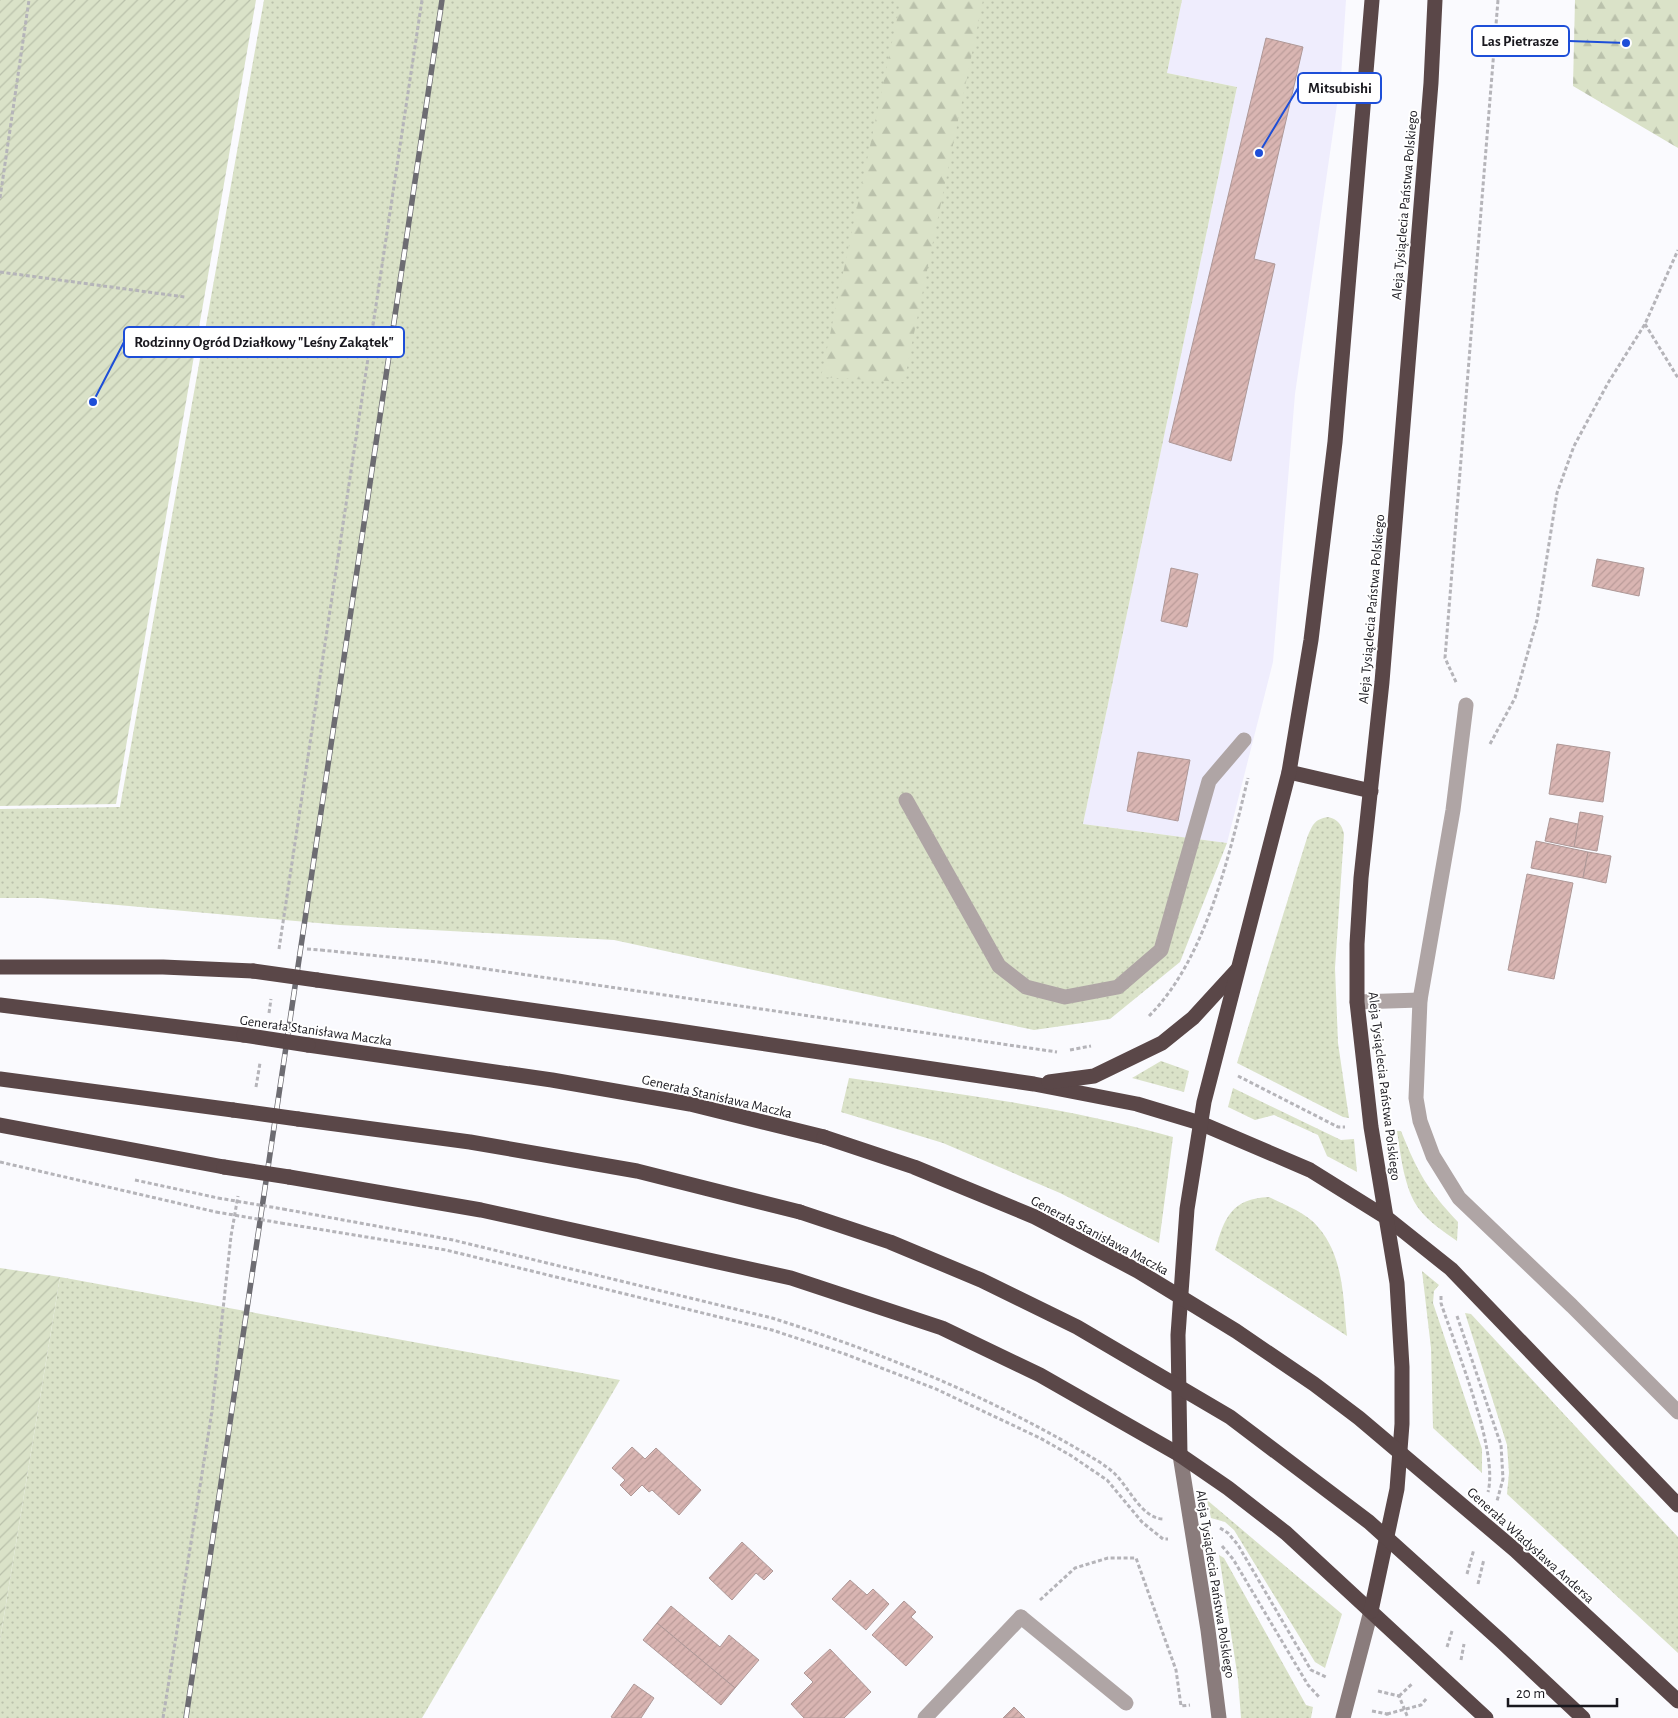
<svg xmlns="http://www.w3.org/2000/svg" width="1678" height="1718" font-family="'Alegreya Sans',sans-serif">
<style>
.built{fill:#efedfd}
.grass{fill:url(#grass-dots)}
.forest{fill:url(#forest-firs)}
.garden{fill:url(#garden-furrows)}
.building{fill:url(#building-hatch);stroke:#ae9897}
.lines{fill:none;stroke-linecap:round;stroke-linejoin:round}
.path{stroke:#b5b4b9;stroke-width:3;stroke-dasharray:4 2.5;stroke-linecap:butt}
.lane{stroke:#afa5a5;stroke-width:15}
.street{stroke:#afa5a5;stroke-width:15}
.secondary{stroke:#8a7c7c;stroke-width:15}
.highway{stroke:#5a4748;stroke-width:15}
.rail-casing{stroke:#6d6c72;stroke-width:5.5}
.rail{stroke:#fff;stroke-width:4;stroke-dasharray:11;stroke-linecap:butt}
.path-bridge{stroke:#b5b4b9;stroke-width:3;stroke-dasharray:4 2.5;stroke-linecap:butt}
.highway-bridge{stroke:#5a4748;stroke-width:15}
.labels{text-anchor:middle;stroke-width:4;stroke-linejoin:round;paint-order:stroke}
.street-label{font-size:14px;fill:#19181e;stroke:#fff}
.leader{fill:none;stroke:#1d4ed8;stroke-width:2}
.callout-dot{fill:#1d4ed8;stroke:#fff;stroke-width:2}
.callout{fill:#fff;stroke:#1d4ed8;stroke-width:2}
.callout-label{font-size:15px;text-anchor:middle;font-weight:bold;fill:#19181e}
</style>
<defs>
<pattern id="grass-dots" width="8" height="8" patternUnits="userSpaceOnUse" patternTransform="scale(1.25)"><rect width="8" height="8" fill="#dae2c8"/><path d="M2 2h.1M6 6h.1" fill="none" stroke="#bac1ab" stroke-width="1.8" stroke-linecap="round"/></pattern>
<pattern id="forest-firs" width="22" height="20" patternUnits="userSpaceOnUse" patternTransform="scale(1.25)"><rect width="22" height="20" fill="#dae2c8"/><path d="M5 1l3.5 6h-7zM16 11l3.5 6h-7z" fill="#bac1ab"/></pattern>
<pattern id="garden-furrows" width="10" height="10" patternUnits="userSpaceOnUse" patternTransform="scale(1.25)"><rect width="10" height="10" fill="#dae2c8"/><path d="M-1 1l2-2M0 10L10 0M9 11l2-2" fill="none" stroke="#bac1ab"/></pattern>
<pattern id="building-hatch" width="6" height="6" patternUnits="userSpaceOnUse" patternTransform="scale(1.25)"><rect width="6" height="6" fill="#d9b5b2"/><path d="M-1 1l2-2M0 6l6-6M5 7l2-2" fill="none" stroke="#ba9b99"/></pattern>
</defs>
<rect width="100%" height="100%" fill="#fafafe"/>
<!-- built -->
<polygon class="built" points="1182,0 1346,0 1341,77 1295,394 1273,662 1227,843 1083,824 1237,87 1167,73"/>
<!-- grass -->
<g class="grass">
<polygon points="264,0 1182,0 1167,73 1237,87 1083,824 1227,843 1180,962 1110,1019 1034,1030 614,940 340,925 41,898 0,898 0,809 120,807"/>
<path d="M1328,817C1338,819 1342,825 1344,834L1335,968L1338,1043L1349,1118L1343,1117L1237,1063L1307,838C1312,826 1314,819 1328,817Z"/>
<polygon points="1161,1061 1189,1071 1184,1092 1132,1078"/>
<path d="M849,1078C958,1094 1067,1107 1173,1137L1159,1243L1060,1193L943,1143L841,1112Z"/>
<polygon points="1233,1088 1341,1140 1354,1139 1357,1172 1327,1156 1318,1135 1274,1115 1255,1120 1228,1107"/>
<path d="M1397,1131H1401C1418,1173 1427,1189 1458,1222L1457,1241C1444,1232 1429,1222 1419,1209C1404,1189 1401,1156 1397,1131Z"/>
<path d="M1269,1197C1285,1205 1307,1213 1318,1227C1344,1257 1343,1298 1347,1336L1215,1250C1225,1217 1231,1199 1269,1197Z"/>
<polygon points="1422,1271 1439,1285 1434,1291 1433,1303 1482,1449 1482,1473 1433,1428 1431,1348"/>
<polygon points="60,1277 620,1380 422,1718 0,1718 0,1640"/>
<polygon points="1465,1313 1471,1314 1678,1537 1678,1653 1507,1494 1509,1473 1507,1445"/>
<polygon points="1207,1500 1342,1614 1325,1668 1315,1662 1234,1530 1225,1522 1211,1518"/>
<polygon points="1219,1555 1224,1558 1306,1705 1313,1707 1311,1718 1241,1718 1238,1679"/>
</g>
<!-- forest -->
<g class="forest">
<polygon points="901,0 983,0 904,382 821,377"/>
<polygon points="1575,0 1678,0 1678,148 1573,86"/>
</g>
<!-- garden -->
<g class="garden">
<polygon points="0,0 256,0 116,804 0,806"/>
<polygon points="0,1268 60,1277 0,1640"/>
</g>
<!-- building -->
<g class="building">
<polygon points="1266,38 1303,47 1254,259 1275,264 1231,461 1169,442"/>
<polygon points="1597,559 1644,568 1639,596 1592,586"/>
<polygon points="1171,568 1198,574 1187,627 1161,621"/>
<polygon points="1557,744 1610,752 1603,802 1549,794"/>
<polygon points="1138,752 1190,760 1178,821 1127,811"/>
<polygon points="1580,812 1603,816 1597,851 1574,847"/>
<polygon points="1550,818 1578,824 1574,847 1545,841"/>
<polygon points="1536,841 1588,852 1583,878 1531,868"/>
<polygon points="1588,852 1611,856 1606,883 1583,878"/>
<polygon points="1527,874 1573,883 1554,979 1508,970"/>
<polygon points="632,1447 645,1459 656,1448 701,1490 679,1515 652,1490 649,1492 642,1485 631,1496 620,1485 625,1480 612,1468"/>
<polygon points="742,1542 773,1571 764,1580 756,1573 732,1600 709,1578"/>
<polygon points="850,1580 867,1595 873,1589 889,1604 866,1630 832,1599"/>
<polygon points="904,1601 916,1612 911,1617 933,1637 906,1666 872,1635"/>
<polygon points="671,1606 720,1647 729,1635 759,1660 735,1688 657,1623"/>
<polygon points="657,1623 735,1688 721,1705 643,1640"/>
<polygon points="830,1649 871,1692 844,1718 804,1718 791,1704 813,1682 804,1673"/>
<polygon points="634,1684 654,1698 641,1718 613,1718 611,1717"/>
<polygon points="1014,1707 1025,1718 1003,1718"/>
</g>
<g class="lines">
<!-- path -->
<g class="path">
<polyline points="0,198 29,0"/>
<polyline points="0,272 185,297"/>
<polyline points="1645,324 1678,378"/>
<polyline points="1456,682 1445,658 1498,0"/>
<polyline points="1490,744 1515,698 1537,620 1557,493 1574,446 1608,383 1645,324 1678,250"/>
<polyline points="279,949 422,0"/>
<polyline points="321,950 438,962 1057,1052"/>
<polyline points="269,1013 271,999"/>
<path d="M1149,1016C1206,959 1229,856 1248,778"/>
<polyline points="1070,1050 1091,1046"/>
<polyline points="1238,1076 1338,1127 1345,1127"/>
<polyline points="256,1087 260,1063"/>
<polyline points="0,1162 216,1212"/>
<polyline points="135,1180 218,1198"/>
<path d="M283,1209L453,1240L772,1318C876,1351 981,1393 1076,1448C1089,1456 1103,1463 1114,1473C1129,1487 1141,1518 1163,1519"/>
<polyline points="281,1223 446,1250 772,1330 845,1354 936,1389 1040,1438 1070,1455 1107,1480 1142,1522 1163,1539 1168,1539"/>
<path d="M1441,1296V1303C1455,1346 1499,1451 1488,1492"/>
<polyline points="1457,1316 1501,1445 1503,1479 1497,1501"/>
<polyline points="1220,1528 1228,1533 1238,1545 1311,1670 1326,1677"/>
<polyline points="1222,1546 1233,1559 1308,1685 1320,1698"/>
<polyline points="1467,1574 1474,1549"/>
<polyline points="1478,1584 1484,1559"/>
<polyline points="1040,1600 1075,1568 1108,1558 1136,1558 1176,1670 1181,1706 1190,1705"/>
<polyline points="1447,1647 1452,1631"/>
<polyline points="1461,1660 1464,1644"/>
<polyline points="1378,1691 1399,1696 1408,1718"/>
<polyline points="1399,1696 1412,1684"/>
<polyline points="1372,1711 1387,1714 1388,1718"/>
<polyline points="1387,1714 1421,1705 1427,1698"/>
<polyline points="163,1718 212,1411 231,1236 238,1196"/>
</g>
<!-- lane -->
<g class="lane">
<polyline points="906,800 999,966 1026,987 1065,997 1118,987 1161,950 1209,781 1244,740"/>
<polyline points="1021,1617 1126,1703"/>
</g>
<!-- street -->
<g class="street">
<polyline points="1466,705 1453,810 1420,1000 1416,1098 1420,1121 1433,1156 1459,1198 1572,1306 1678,1412"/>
<polyline points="1357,1002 1420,1000"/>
<polyline points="925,1718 1021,1617"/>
</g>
<!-- secondary -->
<g class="secondary">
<polyline points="1180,1455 1208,1630 1219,1718"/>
<polyline points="1343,1718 1371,1611"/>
</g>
<!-- highway -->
<g class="highway">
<polyline points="1289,772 1371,791"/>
<polyline points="0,967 163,967 253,971"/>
<polyline points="317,980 665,1029 1034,1084 1137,1104 1200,1123 1310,1170 1387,1218 1451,1269 1678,1505"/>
<polyline points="0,1005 244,1035"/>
<polyline points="308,1045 552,1080 690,1104 824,1137"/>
<polyline points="0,1079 233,1110"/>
<polyline points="1049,1082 1094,1076 1162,1043 1193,1018 1237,970"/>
<polyline points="298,1119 470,1142 637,1171 800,1212"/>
<polyline points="0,1125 224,1167"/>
<polyline points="289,1177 481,1210 791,1278 942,1328 1040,1375 1180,1455 1228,1488 1286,1533 1486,1718"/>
<polyline points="1180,1455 1178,1335 1187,1209 1204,1102 1289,772 1311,640 1335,442 1372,0"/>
<polyline points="1371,1611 1397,1489 1402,1424 1402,1367 1397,1283 1371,1127 1357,1002 1357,944 1361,878 1382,682 1431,83 1435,0"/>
</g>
<defs>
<polyline id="rail" points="186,1718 442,0"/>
</defs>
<!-- rail casing -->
<use href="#rail" class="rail-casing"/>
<!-- rail -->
<use href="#rail" class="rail"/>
<!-- path-bridge -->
<g class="path-bridge">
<polyline points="307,949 321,950"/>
<polyline points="218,1198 283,1209"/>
<polyline points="216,1212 281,1223"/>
</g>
<!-- highway-bridge -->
<g class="highway-bridge">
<polyline points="253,971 317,980"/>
<polyline points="244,1035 308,1045"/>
<polyline points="233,1110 298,1119"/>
<polyline points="824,1137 914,1167 1035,1217 1138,1271 1236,1331 1314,1384 1359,1418 1515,1550 1678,1701"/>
<polyline points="224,1167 289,1177"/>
<polyline points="800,1212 890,1242 981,1280 1077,1327 1230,1417 1369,1522 1501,1641 1583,1718"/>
</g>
</g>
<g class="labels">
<!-- street labels -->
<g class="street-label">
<text transform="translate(1404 205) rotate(-85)" y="5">Aleja Tysiąclecia Państwa Polskiego</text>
<text transform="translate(1371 609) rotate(-85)" y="5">Aleja Tysiąclecia Państwa Polskiego</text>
<text transform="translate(316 1030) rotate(8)" y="5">Generała Stanisława Maczka</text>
<text transform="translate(1385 1086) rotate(83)" y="5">Aleja Tysiąclecia Państwa Polskiego</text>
<text transform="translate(717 1096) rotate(13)" y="5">Generała Stanisława Maczka</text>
<text transform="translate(1100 1235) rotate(28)" y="5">Generała Stanisława Maczka</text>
<text transform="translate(1531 1545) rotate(42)" y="5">Generała Władysława Andersa</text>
<text transform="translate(1216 1584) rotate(81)" y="5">Aleja Tysiąclecia Państwa Polskiego</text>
</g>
</g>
<!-- callouts -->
<path class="leader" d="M1626 43L1569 41M1259 153L1298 88M93 402L124 342"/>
<g class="callout-dot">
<circle cx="1626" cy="43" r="5"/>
<circle cx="1259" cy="153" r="5"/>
<circle cx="93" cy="402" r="5"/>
</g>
<g class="callout">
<rect x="1472" y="26" width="97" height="30" rx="5"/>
<rect x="1298" y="73" width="83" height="30" rx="5"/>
<rect x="124" y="327" width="280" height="30" rx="5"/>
</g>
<g class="callout-label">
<text x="1520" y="46">Las Pietrasze</text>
<text x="1340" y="93">Mitsubishi</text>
<text x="264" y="347">Rodzinny Ogród Działkowy "Leśny Zakątek"</text>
</g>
<!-- scale -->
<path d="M1508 1698v8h109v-8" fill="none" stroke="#19181e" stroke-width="2.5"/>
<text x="1516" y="1698" font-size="15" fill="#19181e" stroke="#ffffff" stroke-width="4" paint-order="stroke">20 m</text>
</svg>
